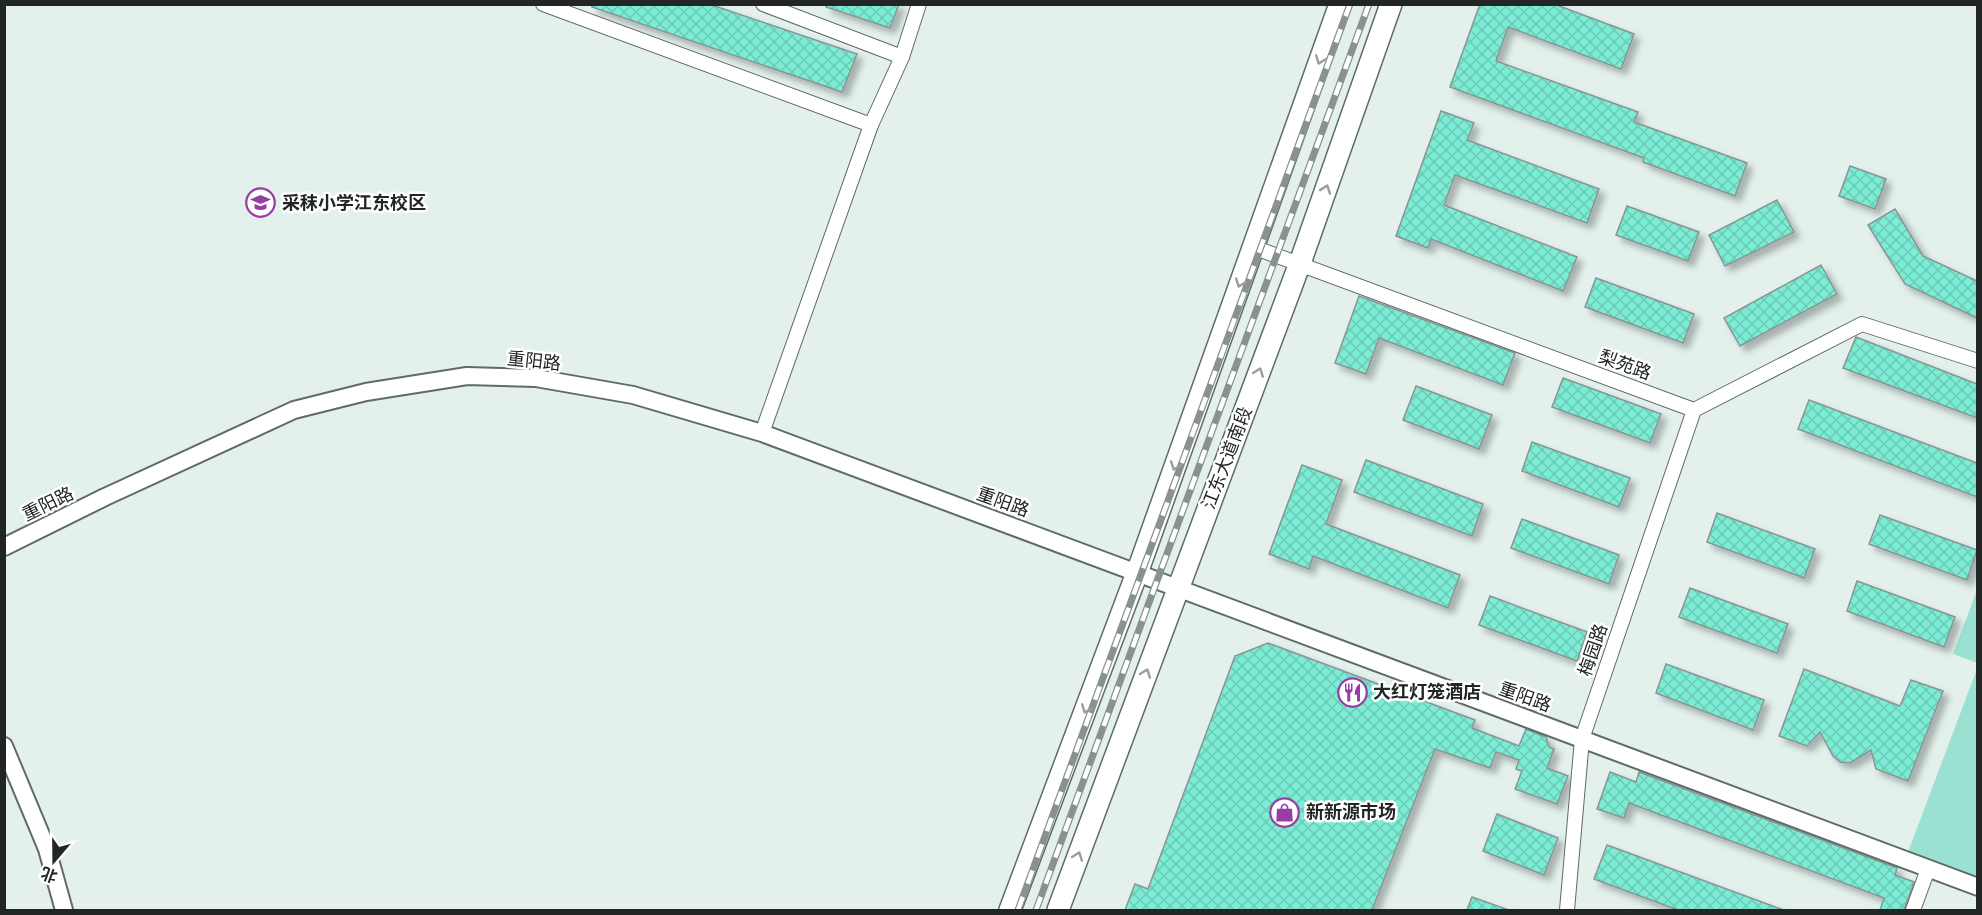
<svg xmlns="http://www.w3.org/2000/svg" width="1982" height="915" font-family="Karla,'Noto Sans SC',sans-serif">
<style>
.green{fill:#9be1d1}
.building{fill:url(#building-cross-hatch);stroke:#899592;stroke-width:1.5;filter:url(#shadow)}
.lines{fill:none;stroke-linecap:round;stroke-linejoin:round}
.minor-casing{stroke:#5f6b68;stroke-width:16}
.tertiary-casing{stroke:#5f6b68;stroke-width:20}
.primary-casing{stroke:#5f6b68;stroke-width:24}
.minor{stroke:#fff;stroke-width:14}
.tertiary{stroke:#fff;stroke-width:16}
.primary{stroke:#fff;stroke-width:21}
.rail-casing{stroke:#89928f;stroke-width:7}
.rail{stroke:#fff;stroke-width:4.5;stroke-dasharray:14;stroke-linecap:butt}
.oneway{stroke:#9b9d9c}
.labels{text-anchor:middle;stroke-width:5;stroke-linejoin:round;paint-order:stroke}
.poi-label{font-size:18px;font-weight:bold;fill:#212624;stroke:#fff;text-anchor:start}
.street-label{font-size:18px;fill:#212624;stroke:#fff}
</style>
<defs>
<pattern id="building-cross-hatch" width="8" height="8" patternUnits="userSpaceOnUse" patternTransform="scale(1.5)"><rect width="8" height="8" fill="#7becd5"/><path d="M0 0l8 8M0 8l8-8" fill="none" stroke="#6acab7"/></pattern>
<filter id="shadow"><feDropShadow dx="5.5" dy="5.5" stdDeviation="3" flood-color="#0004"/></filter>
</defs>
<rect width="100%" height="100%" fill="#e3f0ec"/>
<!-- green -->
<g class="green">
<polygon points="1977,590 1977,663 1953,654"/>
<polygon points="1977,669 1977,887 1905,860"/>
</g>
<!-- building -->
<g class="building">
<polygon points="592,4 709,4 857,54 842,92 592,7"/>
<polygon points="826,4 899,4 890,28 826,7"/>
<polygon points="1480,4 1554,4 1634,34 1621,69 1508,27 1496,61 1638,112 1634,122 1747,163 1735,196 1643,162 1644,158 1450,87"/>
<polygon points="1441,111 1474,123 1467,140 1599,189 1587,223 1455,175 1444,205 1577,257 1563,291 1431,239 1428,248 1396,236"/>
<polygon points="1850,166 1886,179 1875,209 1839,196"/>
<polygon points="1777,200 1794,232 1725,266 1709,235"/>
<polygon points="1627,206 1699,232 1688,261 1616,235"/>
<polygon points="1895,209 1923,256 1977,281 1977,318 1905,284 1868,225"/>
<polygon points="1821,265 1837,294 1740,346 1724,318"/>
<polygon points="1596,278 1694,314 1683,343 1585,307"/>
<polygon points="1359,296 1515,353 1503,385 1379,338 1366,374 1335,363"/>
<polygon points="1856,337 1977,384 1977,418 1843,368"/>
<polygon points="1563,378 1661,414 1650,443 1552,407"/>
<polygon points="1416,386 1492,415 1479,449 1403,420"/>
<polygon points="1809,400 1977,463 1977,497 1798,429"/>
<polygon points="1532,442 1630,478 1619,507 1522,471"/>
<polygon points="1366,460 1483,504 1472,536 1354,492"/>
<polygon points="1302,465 1342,480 1326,524 1460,575 1448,608 1313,556 1309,569 1269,554"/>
<polygon points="1717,513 1815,549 1804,578 1707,542"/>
<polygon points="1880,515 1977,550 1967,580 1869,544"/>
<polygon points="1522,519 1619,555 1609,584 1511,548"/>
<polygon points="1857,581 1955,617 1944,647 1847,611"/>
<polygon points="1690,588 1788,624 1777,653 1679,617"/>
<polygon points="1490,596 1587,632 1577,661 1479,625"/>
<polygon points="1268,643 1475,720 1472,728 1519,746 1526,729 1546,737 1549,747 1554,749 1547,768 1568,776 1557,804 1515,789 1522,771 1516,769 1519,760 1496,752 1490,768 1435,749 1372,910 1125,910 1135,884 1148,889 1235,656"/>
<polygon points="1666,664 1764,700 1753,730 1656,693"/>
<polygon points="1804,669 1900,706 1911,680 1943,691 1908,781 1876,769 1871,750 1850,763 1840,762 1833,756 1820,732 1807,746 1779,736"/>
<polygon points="1610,772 1636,782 1639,772 1897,868 1895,875 1914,882 1904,910 1880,910 1884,898 1629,803 1624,818 1597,809"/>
<polygon points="1497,814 1558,838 1544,875 1483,851"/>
<polygon points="1607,845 1781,909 1780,910 1678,910 1594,879"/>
<polygon points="1472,897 1506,909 1505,910 1467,910"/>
</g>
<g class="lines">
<defs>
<g id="minor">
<polyline points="543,4 871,125"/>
<polyline points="763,4 902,57"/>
<polyline points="1253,247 1694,410 1862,324 1978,361"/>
<polyline points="762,433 871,125 902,57 919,4"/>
<polyline points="1567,910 1582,739 1694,410"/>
<polyline points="1913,910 1928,869"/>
</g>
<g id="tertiary">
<polyline points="4,547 105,497 294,410 366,392 467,376 536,378 633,395 762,433 1978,887"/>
<polyline points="4,746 47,849 64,910"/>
</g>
<g id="primary">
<polyline points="1010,910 1137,573 1340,4"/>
<polyline points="1058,910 1300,263 1391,4"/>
</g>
</defs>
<!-- minor casing -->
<use href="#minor" class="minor-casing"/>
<!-- tertiary casing -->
<use href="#tertiary" class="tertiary-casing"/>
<!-- primary casing -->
<use href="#primary" class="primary-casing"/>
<!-- minor -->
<use href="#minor" class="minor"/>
<!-- tertiary -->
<use href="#tertiary" class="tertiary"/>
<!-- primary -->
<use href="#primary" class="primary"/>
<defs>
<g id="rail">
<polyline points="1018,910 1350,4"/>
<polyline points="1036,910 1369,4"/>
</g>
</defs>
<!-- rail casing -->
<use href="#rail" class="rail-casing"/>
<!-- rail -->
<use href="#rail" class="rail"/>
</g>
<!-- one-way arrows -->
<defs><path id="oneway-chevron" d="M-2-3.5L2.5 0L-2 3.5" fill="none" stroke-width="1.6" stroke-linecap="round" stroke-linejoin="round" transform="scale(1.5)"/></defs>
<g class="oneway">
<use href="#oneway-chevron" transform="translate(1320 60) rotate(110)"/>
<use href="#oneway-chevron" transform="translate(1326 189) rotate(-71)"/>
<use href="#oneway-chevron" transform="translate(1240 283) rotate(110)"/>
<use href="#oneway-chevron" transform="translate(1259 372) rotate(-69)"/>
<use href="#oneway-chevron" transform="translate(1175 466) rotate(110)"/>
<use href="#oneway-chevron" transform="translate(1146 673) rotate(-70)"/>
<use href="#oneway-chevron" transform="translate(1086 709) rotate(111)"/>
<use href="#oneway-chevron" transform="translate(1078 856) rotate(-70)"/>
</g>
<!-- icons -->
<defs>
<symbol id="school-ring" viewBox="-11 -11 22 22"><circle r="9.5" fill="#fff" stroke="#993da6" stroke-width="1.5"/><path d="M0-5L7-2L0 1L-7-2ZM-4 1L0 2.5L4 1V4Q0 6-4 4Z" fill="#993da6"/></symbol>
<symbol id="restaurant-ring" viewBox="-11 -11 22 22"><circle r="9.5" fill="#fff" stroke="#993da6" stroke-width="1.5"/><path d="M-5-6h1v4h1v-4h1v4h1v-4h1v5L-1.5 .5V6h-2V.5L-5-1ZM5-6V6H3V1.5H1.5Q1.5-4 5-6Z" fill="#993da6"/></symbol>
<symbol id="shop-ring" viewBox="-11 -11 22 22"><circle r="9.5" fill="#fff" stroke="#993da6" stroke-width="1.5"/><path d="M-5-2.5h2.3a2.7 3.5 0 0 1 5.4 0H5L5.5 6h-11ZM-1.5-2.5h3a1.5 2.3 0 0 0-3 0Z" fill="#993da6"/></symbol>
</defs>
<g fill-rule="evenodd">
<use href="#school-ring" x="244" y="186" width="33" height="33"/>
<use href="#restaurant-ring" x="1336" y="676" width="33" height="33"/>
<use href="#shop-ring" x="1268" y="796" width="33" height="33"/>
</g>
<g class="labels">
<!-- poi labels -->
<g class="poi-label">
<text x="282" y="209">采秣小学江东校区</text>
<text x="1373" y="698">大红灯笼酒店</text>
<text x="1306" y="818">新新源市场</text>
</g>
<!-- street labels -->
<g class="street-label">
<text transform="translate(534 361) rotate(6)" y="6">重阳路</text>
<text transform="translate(1625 365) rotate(20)" y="6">梨苑路</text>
<text transform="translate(1227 458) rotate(-69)" y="6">江东大道南段</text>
<text transform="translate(1003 502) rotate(20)" y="6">重阳路</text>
<text transform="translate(48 504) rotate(-26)" y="6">重阳路</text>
<text transform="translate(1593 650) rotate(-71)" y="6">梅园路</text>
<text transform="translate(1525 697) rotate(20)" y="6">重阳路</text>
</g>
</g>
<!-- border -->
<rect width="1982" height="915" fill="none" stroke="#212624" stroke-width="12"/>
<!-- north arrow -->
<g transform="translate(54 861) rotate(200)" stroke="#ffffff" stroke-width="4.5" paint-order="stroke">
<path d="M0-4.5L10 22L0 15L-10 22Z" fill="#212624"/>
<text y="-9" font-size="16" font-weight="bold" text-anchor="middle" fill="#212624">北</text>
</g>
</svg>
